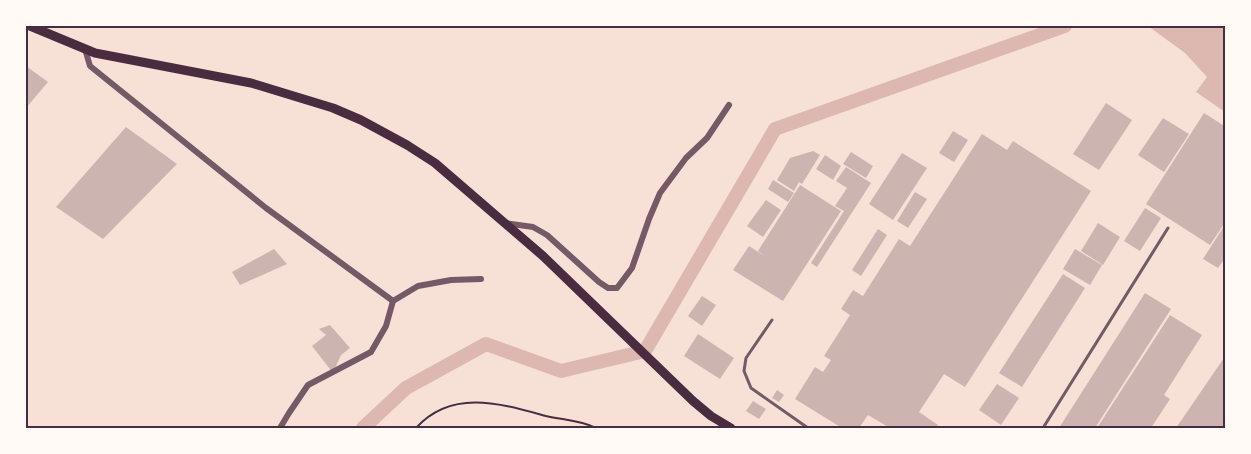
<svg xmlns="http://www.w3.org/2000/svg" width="1251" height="454" font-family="'Fira Sans Condensed',sans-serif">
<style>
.water{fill:#dcb8b0}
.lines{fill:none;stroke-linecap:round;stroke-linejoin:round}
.canal{stroke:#dcb8b0;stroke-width:14}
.building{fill:#ccb4b1}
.path{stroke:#4a2c40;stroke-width:2}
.service{stroke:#755966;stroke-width:3}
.minor{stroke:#755966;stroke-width:6}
.secondary{stroke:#4a2c40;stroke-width:9}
.neatline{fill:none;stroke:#4a2c40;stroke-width:2}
</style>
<rect width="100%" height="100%" fill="#f7e1d7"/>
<!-- water -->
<polygon class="water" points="1148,26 1225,26 1225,112 1196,92 1207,77 1185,53"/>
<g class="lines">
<!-- canal -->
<polyline class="canal" points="363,428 406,388 486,344 561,371 645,351 775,129 1065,26"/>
</g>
<!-- building -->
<g class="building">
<polygon points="26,66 48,82 26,108"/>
<polygon points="1106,103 1132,120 1099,170 1073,154"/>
<polygon points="1204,113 1226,127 1226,221 1210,245 1146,204"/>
<polygon points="1163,118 1189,134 1164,172 1138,155"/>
<polygon points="126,127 177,164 103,239 56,207"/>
<polygon points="953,131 968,140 954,162 939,153"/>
<polygon points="982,134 1007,150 1013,141 1091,191 965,387 944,374 919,412 938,425 936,428 890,428 868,415 859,428 842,428 795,399 815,367 823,372 831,360 824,356 850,315 841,309 853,290 863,296 899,239 910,246"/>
<polygon points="813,151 820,155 802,184 799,182 794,191 777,180 790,158"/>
<polygon points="851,152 873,166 866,178 843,164"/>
<polygon points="902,153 927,168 893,220 869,204"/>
<polygon points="825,155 841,166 833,180 816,169"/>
<polygon points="846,167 871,183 817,267 811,263 844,211 835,206 847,188 836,181"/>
<polygon points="773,180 794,193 788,202 768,189"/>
<polygon points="800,185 841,211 783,301 733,270 749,246 765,256 758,251"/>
<polygon points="915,192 927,199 908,228 897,221"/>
<polygon points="766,200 781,210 763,237 747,226"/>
<polygon points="1145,208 1161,218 1140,251 1124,241"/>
<polygon points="1098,223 1120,237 1103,265 1081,251"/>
<polygon points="1226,223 1226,262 1223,261 1218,268 1203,259"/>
<polygon points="878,229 887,235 861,276 852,270"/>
<polygon points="274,249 287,264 240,285 232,272"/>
<polygon points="1075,249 1102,265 1090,285 1063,269"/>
<polygon points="1063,274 1085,288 1022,387 999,373"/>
<polygon points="1145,293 1171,309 1095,428 1059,428"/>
<polygon points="702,296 716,305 702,326 688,316"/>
<polygon points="1170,315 1202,335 1164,395 1170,399 1151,428 1097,428"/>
<polygon points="330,325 350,348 341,355 333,373 312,346 326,335 319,329"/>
<polygon points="698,334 734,358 720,379 684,356"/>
<polygon points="1226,355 1226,428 1176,428"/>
<polygon points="997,384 1019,398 1001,425 979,410"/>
<polygon points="777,390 784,395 779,402 772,398"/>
<polygon points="753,401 766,409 759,419 746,411"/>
</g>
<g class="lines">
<!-- path -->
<path class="path" d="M416,428C452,388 502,404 546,416C563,420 580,420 596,428"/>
<!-- service -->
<g class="service">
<polyline points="772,320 746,358 744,371 751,388 808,428"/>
<polyline points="1043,428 1168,228"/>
</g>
<!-- minor -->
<g class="minor">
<polyline points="85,49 90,66 266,208 393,301"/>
<polyline points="505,223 533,227 547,235 599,282 608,288 617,288 632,268 649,219 660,193 686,158 707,138 729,105"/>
<polyline points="280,428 289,413 308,385 371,352 386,326 393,301 418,286 451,280 481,279"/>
</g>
<!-- secondary -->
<polyline class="secondary" points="30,26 95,53 251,83 333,108 361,120 407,145 435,163 543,256 693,401 711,416 731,428"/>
</g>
<!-- border -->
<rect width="1251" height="454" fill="none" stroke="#fffaf5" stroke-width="54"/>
<rect x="27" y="27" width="1197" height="400" class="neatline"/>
</svg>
